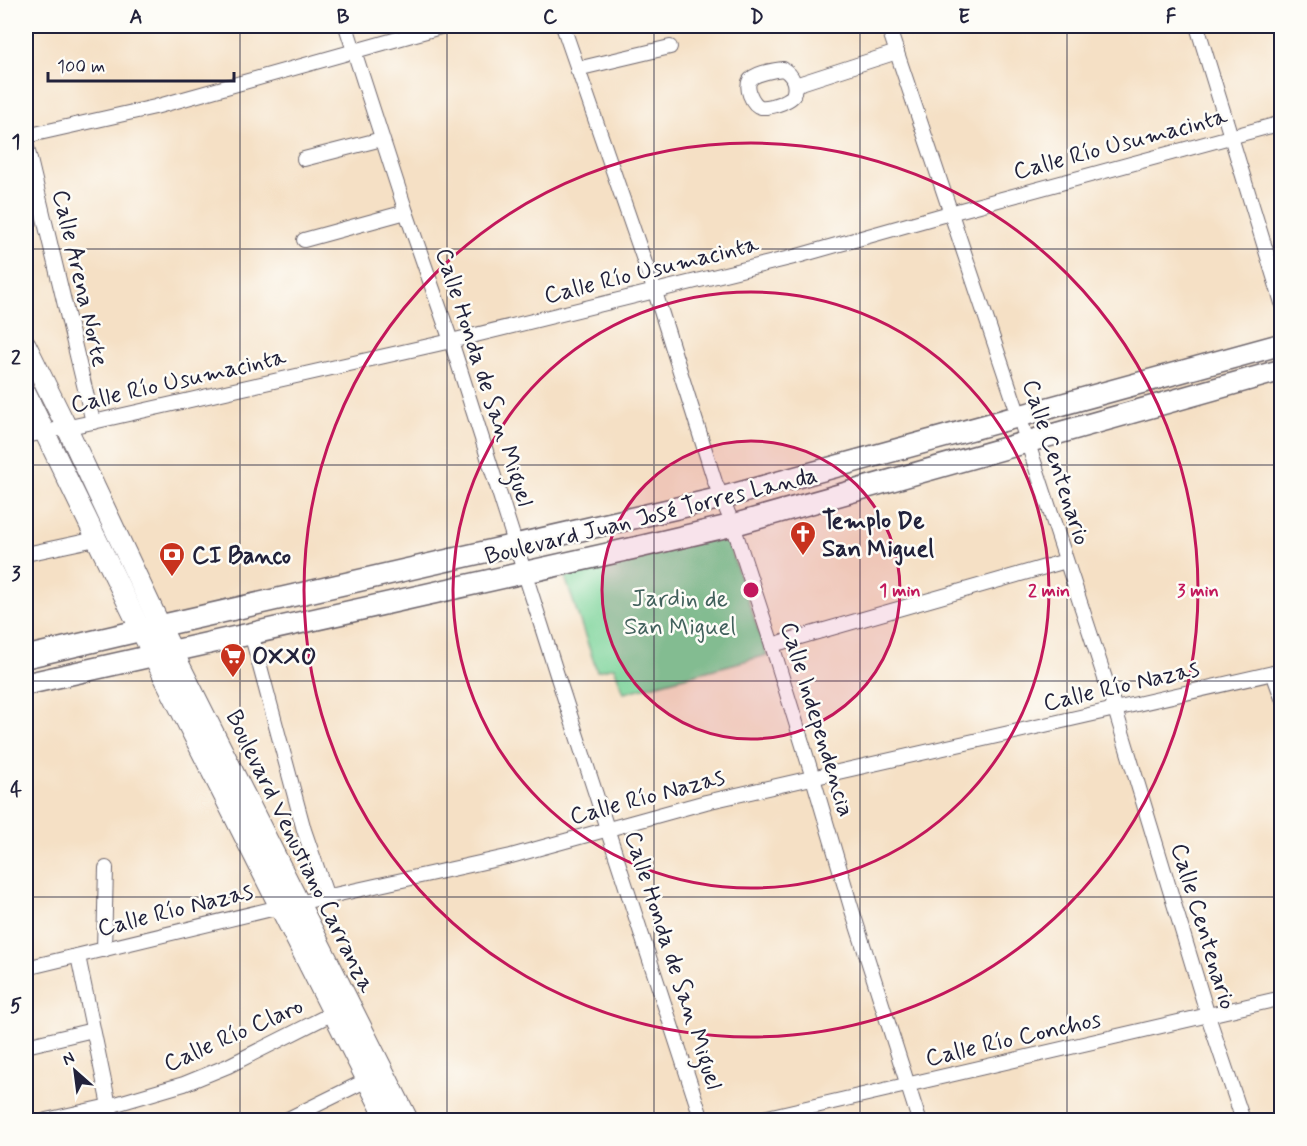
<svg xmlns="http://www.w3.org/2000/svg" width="1307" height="1146" font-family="Mynerve,sans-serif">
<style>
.green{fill:#7ad399;stroke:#4e7a6a;stroke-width:1.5}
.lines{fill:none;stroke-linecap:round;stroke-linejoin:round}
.minor-casing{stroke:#6c646b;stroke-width:16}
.secondary-casing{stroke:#6c646b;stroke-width:22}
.primary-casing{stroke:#6c646b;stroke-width:24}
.minor{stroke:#fff;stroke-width:14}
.secondary{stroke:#fff;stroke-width:20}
.primary{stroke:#fff;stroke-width:21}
.grid{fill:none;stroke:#22223b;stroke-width:1.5;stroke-opacity:0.55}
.ring{fill:none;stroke:#c2185b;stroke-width:3}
.labels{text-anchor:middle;stroke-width:5;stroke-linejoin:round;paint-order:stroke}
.street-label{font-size:24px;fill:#22223b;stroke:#fdfcf7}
.poi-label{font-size:24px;font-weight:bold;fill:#22223b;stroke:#fdfcf7;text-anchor:start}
.park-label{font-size:24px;fill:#41605c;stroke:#fdfcf7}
.centre{fill:#c2185b;stroke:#fdfcf7;stroke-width:3}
.ring-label{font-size:18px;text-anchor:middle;font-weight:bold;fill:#c2185b;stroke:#fdfcf7;stroke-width:5;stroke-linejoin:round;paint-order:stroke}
.neatline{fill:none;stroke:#22223b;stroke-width:2}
.grid-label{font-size:20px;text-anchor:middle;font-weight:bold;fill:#22223b}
</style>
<rect width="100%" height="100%" fill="#fdfcf7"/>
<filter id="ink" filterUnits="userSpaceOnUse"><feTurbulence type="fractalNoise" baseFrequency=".0167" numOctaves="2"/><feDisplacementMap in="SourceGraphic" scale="12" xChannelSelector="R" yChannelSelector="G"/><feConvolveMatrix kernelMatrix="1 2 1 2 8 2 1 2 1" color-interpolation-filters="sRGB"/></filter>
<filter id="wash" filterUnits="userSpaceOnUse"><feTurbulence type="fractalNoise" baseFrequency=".008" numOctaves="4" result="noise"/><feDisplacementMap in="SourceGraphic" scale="24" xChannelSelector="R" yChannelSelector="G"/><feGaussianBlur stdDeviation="1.35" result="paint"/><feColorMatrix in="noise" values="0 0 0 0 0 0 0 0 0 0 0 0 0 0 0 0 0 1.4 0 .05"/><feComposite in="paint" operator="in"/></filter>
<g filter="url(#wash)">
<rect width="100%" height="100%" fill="#f5e0c5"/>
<!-- green -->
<polygon class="green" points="725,534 767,655 624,693 614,667 597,671 565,577"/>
</g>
<g filter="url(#ink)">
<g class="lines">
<defs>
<g id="minor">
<polyline points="346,26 406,212 451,341 558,678 702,1120"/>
<polyline points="563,26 655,292 715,482 733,525 772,645 813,778 851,907 919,1120"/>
<polyline points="888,26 1019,416 1115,709 1208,1016 1243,1120"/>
<polyline points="1197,26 1282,303"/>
<polyline points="577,69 670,47"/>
<path d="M783,69C793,75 797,85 793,96C787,102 770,108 761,107C752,105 744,86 751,79C756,73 775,70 783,69Z"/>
<polyline points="795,85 897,52"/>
<polyline points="26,136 155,107 444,26"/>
<polyline points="26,143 93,422"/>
<polyline points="304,159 382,139"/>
<polyline points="304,240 406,212"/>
<polyline points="26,436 93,422 451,341 794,257 950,213 1282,123"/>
<polyline points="26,554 96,539"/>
<polyline points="251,633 304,830 327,897"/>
<polyline points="772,645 1066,561"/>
<polyline points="1273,673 1282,698"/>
<polyline points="104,950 106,868"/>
<polyline points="78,956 112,1120"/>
<polyline points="26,968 280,907 511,856 706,802 1282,671"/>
<polyline points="26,1046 93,1030"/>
<polyline points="46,1120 109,1106 184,1084 228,1066 333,1013"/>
<polyline points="286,1120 367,1080"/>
<polyline points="755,1120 1282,998"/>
</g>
<g id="secondary">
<polyline points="26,345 67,428 166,638 408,1120"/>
<polyline points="26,394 153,655 387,1120"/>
</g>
<g id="primary">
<polyline points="26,657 142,630 721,498 1282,344"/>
<polyline points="26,684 639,547 733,525 1282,370"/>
</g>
</defs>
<!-- minor casing -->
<use href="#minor" class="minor-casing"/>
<!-- secondary casing -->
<use href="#secondary" class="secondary-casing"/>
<!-- primary casing -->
<use href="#primary" class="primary-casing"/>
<!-- minor -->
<use href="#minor" class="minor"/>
<!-- secondary -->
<use href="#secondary" class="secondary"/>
<!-- primary -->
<use href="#primary" class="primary"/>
</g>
</g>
<!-- grid -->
<path class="grid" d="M240,26V1120M447,26V1120M654,26V1120M860,26V1120M1067,26V1120M26,249H1282M26,465H1282M26,681H1282M26,897H1282"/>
<!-- distance rings -->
<circle cx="751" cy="590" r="149" fill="#c2185b" fill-opacity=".12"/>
<g class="ring">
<circle cx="751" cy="590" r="149"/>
<circle cx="751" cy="590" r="298"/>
<circle cx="751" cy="590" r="447"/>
</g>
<!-- icons -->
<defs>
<symbol id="church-pin" viewBox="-11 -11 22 30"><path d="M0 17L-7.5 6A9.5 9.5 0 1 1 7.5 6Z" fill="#c8321e" stroke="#fdfcf7"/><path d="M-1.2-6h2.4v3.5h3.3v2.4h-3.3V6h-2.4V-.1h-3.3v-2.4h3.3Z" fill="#fff"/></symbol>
<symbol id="bank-pin" viewBox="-11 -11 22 30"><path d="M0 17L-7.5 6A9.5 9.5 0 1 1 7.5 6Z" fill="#c8321e" stroke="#fdfcf7"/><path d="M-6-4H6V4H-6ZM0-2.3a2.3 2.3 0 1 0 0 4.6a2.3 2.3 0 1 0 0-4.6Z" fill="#fff"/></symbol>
<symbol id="supermarket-pin" viewBox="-11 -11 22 30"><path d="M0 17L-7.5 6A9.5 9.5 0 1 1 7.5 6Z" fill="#c8321e" stroke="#fdfcf7"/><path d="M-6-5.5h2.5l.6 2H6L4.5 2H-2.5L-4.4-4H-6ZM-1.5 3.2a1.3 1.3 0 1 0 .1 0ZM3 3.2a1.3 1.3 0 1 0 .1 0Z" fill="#fff"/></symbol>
</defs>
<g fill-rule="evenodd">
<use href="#church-pin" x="788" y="519" width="30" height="40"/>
<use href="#bank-pin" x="157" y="540" width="30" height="40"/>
<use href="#supermarket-pin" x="218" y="641" width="30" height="40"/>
</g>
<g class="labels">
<!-- street labels -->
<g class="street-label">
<text transform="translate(1120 143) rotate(-15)" y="8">Calle Río Usumacinta</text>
<text transform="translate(651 269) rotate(-14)" y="8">Calle Río Usumacinta</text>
<text transform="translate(81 278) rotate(77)" y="8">Calle Arena Norte</text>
<text transform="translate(485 377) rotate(72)" y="8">Calle Honda de San Miguel</text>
<text transform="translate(178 380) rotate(-13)" y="8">Calle Río Usumacinta</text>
<text transform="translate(1057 462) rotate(72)" y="8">Calle Centenario</text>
<text transform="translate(651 515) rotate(-14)" y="8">Boulevard Juan José Torres Landa</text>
<text transform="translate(1121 685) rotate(-13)" y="8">Calle Río Nazas</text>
<text transform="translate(818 719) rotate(73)" y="8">Calle Independencia</text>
<text transform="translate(647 796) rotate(-15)" y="8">Calle Río Nazas</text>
<text transform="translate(301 851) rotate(64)" y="8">Boulevard Venustiano Carranza</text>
<text transform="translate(175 909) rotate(-14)" y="8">Calle Río Nazas</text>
<text transform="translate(1204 926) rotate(73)" y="8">Calle Centenario</text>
<text transform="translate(674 960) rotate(72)" y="8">Calle Honda de San Miguel</text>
<text transform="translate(233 1034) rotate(-24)" y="8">Calle Río Claro</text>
<text transform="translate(1013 1038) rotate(-13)" y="8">Calle Río Conchos</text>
</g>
<!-- poi labels -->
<g class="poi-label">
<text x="822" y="528">Templo De<tspan x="822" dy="28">San Miguel</tspan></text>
<text x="192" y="563">CI Banco</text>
<text x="252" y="664">OXXO</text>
</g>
<!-- park labels -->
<g class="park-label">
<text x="680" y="606">Jardin de<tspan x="680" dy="28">San Miguel</tspan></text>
</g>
</g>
<circle cx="751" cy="590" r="9" class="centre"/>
<g class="ring-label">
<text x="900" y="596">1 min</text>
<text x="1049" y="596">2 min</text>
<text x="1198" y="596">3 min</text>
</g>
<!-- margin -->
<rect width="1307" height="1146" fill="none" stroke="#fdfcf7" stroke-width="66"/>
<!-- north arrow -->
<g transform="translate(75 1071) rotate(332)" stroke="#fdfcf7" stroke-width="4.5" paint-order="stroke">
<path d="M0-4.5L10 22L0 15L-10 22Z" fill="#22223b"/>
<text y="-9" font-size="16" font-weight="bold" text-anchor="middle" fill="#22223b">N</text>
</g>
<!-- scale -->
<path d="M48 72v9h186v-9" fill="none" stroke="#22223b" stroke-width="3"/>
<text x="57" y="72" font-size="18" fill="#22223b" stroke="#fdfcf7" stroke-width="4.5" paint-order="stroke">100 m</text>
<rect x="33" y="33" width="1241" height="1080" class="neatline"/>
<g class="grid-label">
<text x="136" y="23">A</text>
<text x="343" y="23">B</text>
<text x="550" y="23">C</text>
<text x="757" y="23">D</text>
<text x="964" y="23">E</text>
<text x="1171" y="23">F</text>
<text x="16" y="148">1</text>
<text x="16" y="364">2</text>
<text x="16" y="580">3</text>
<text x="16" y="796">4</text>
<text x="16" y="1012">5</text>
</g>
</svg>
